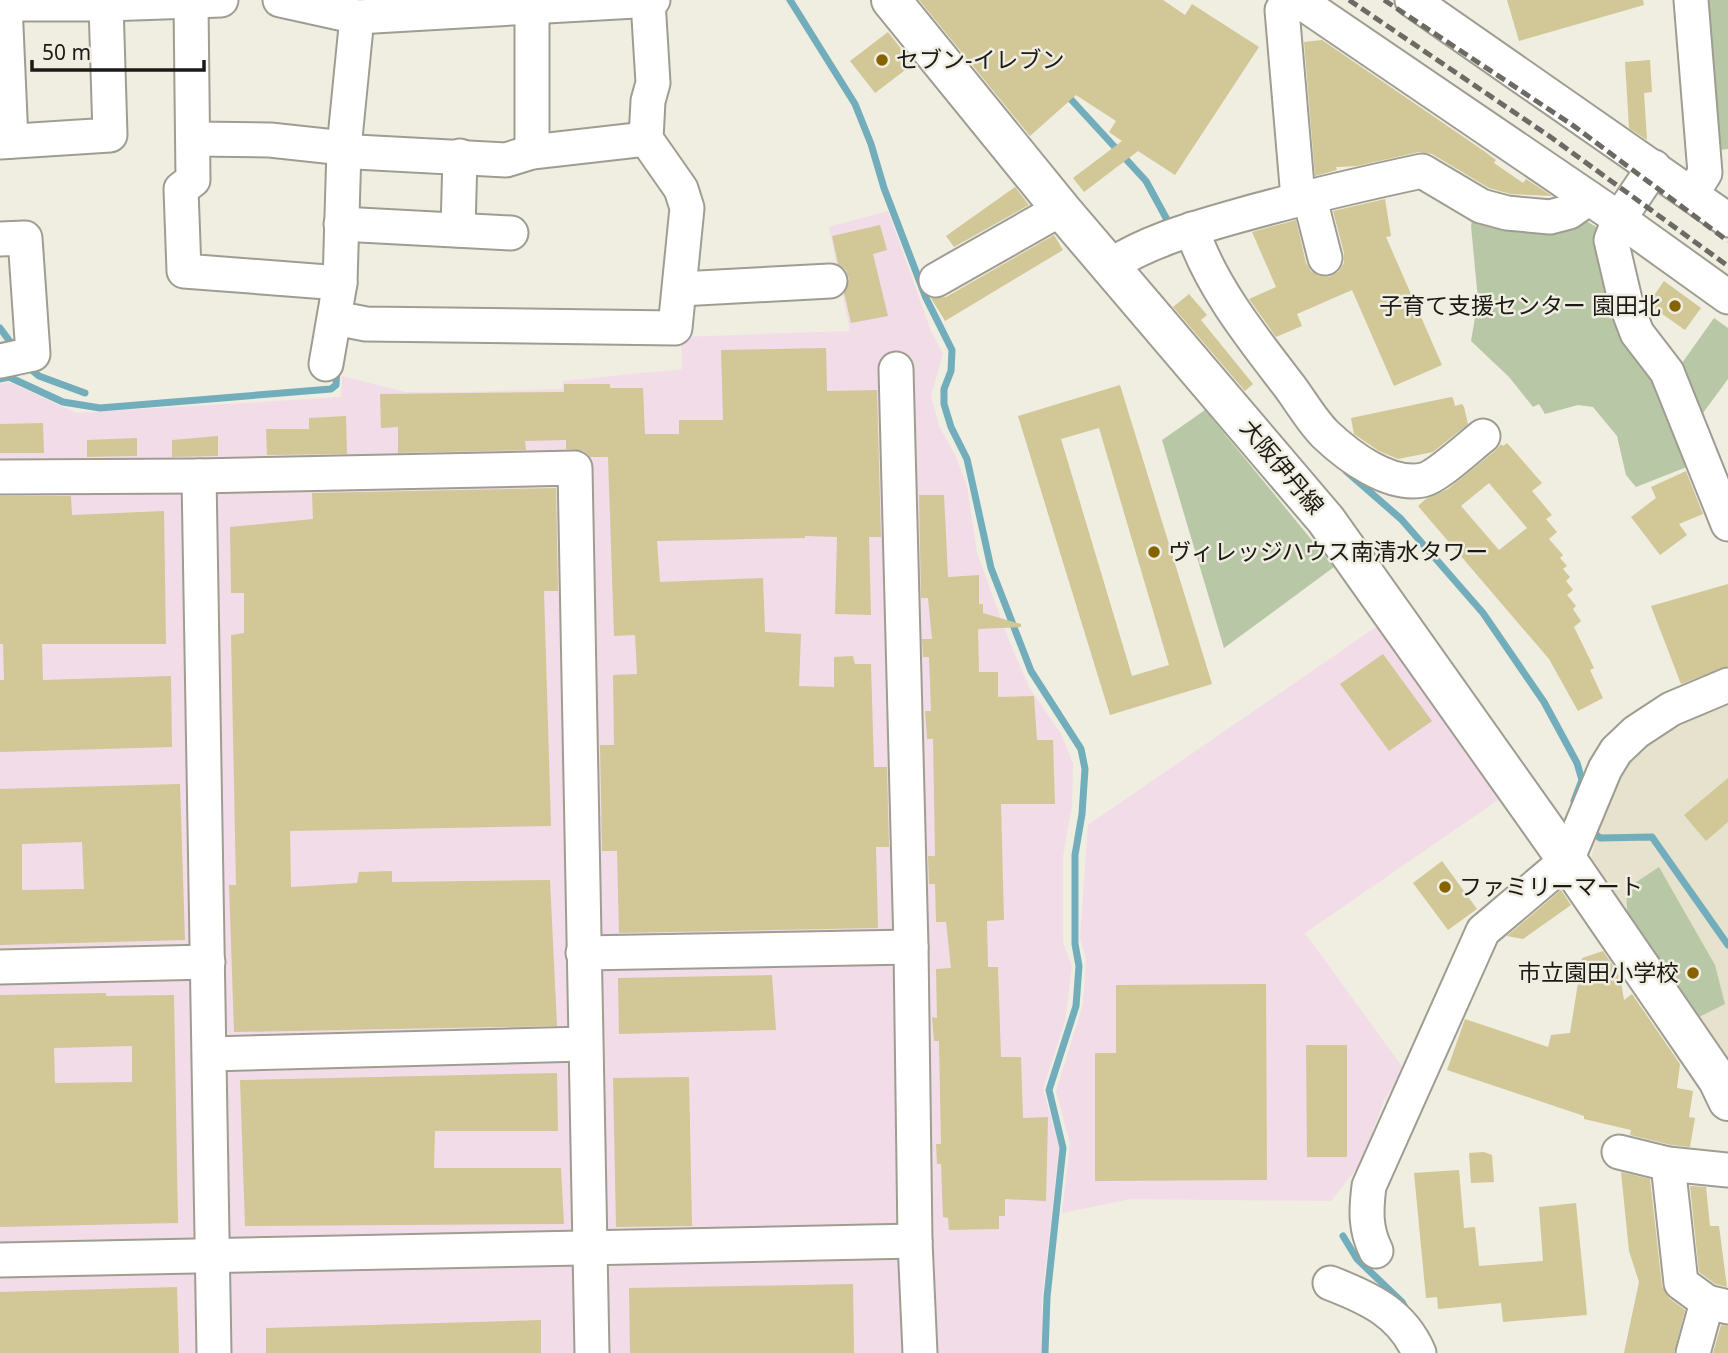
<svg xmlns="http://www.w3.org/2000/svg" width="1728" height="1353" font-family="'Noto Sans','Noto Sans JP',sans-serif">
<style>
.industrial{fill:#f2dce8}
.built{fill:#e6e2ce}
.green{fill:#b8c8a6}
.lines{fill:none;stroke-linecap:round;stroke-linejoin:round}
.stream{stroke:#72adbc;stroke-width:7}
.building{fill:#d1c797;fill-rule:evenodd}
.minor-casing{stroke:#9f9d91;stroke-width:37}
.major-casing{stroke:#9f9d91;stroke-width:42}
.minor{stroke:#fff;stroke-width:33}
.major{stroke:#fff;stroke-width:38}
.rail{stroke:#6c6a63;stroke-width:5;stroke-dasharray:10 5;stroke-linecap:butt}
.poi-dot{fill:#876300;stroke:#f0ede1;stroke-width:2.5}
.labels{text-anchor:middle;stroke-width:5;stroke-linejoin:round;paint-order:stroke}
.poi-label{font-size:23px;fill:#1b1a16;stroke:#f0ede1;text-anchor:start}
.street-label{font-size:23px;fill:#1b1a16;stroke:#f0ede1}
</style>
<rect width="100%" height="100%" fill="#f0ede1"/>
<!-- industrial -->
<g class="industrial">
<polygon points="888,211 931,331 943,354 931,396 939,426 955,455 967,486 977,553 1010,643 1029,687 1061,734 1073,763 1072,805 1063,856 1063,943 1072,966 1065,1021 1043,1089 1059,1147 1042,1298 1042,1353 0,1353 0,384 9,382 76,413 341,397 342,376 405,392 464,392 562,389 563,381 682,369 681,337 850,331 829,227"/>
<polygon points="1379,625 1501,798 1305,933 1406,1072 1385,1098 1361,1163 1331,1201 1131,1199 1062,1213 1070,1144 1056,1091 1083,1004 1086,959 1080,938 1088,825"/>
</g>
<!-- built -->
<polygon class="built" points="1728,702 1728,1075 1588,872 1604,803 1619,773 1656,738"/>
<!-- green -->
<g class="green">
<polygon points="1699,0 1728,0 1728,149 1711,151"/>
<polygon points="1474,209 1578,216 1598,228 1616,300 1659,377 1692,465 1636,487 1626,475 1617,436 1593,407 1578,405 1545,414 1539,404 1533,407 1509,377 1471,341 1478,300 1471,226"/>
<polygon points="1714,318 1728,328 1728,379 1700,417 1677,370"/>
<polygon points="1205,410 1334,567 1224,648 1162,440"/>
<polygon points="1659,867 1715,965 1725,1004 1695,1019 1628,925 1626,889"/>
</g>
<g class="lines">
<!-- stream -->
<g class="stream">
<polyline points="790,0 855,104 871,144 884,188 926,298 952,350 951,371 944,389 944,404 951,427 967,459 991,568 1031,671 1081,749 1085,769 1082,814 1075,855 1075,944 1079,966 1076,1006 1049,1090 1063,1148 1047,1297 1045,1353"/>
<polyline points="1066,94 1146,181 1171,227"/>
<polyline points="0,328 14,347"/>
<polyline points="27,366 39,376 85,393"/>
<polyline points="0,379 9,377 63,402 100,408 331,389 336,385 337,367"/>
<polyline points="1346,471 1401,519 1483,613 1544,702 1577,763 1582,780 1574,801"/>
<polyline points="1588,828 1600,838 1652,837 1728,945"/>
<polyline points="1343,1236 1357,1259 1402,1302 1406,1309"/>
</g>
</g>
<!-- building -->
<g class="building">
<polygon points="919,0 1163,0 1185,15 1192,4 1259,47 1175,175 1138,151 1084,192 1073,178 1122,141 1109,132 1116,121 1076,95 1030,136"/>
<polygon points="1507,0 1643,0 1644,5 1519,41"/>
<polygon points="888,32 913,64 875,93 850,61"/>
<polygon points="1322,40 1484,151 1496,160 1494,163 1523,183 1526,179 1552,196 1510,194 1489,188 1432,154 1419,152 1357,166 1336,167 1337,170 1315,176 1304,42"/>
<polygon points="1650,60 1652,92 1644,93 1647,140 1629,128 1625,62"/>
<polygon points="1015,187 1029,205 954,247 946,236"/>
<polygon points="1385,199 1391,236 1386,237 1442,365 1394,386 1352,290 1297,314 1302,326 1276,337 1249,299 1276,287 1252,232 1296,220 1306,263 1311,271 1319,276 1329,277 1339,271 1344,263 1344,253 1333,211"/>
<polygon points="880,225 887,250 873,254 888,316 851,323 844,293 849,279 846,270 838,264 832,236"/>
<polygon points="1054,235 1063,250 945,321 931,298 946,297"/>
<polygon points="1664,281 1701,308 1685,330 1648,304"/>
<polygon points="1189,294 1207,315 1201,320 1253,384 1245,391 1173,307"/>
<polygon points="826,348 827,391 877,390 881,537 869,537 871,615 835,614 837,537 805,536 805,538 657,541 660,582 763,578 765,632 801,634 799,686 834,687 834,657 853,656 855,664 871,664 874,767 887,767 889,847 876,847 878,928 619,933 617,851 602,851 600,745 614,745 613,675 637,674 635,635 614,636 608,457 590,457 584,451 566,449 566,440 525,441 526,450 398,453 398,427 381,428 380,394 564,392 564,384 610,384 610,388 643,388 645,434 679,434 679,420 723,420 721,350"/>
<path d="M1120,385L1212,684L1110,715L1018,416ZM1099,428L1169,665L1132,676L1061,439Z"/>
<polygon points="1451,397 1453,398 1455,406 1462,404 1464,407 1468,424 1433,452 1398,459 1379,451 1354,434 1351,418"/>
<polygon points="346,416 347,454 267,455 266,429 309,429 309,418"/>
<polygon points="43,423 44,453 0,453 0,424"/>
<polygon points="218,436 218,456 172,457 172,440"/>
<polygon points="137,438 137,456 87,457 87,440"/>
<path d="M1507,443L1542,483L1532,491L1552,515L1546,519L1557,532L1549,539L1563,555L1560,558L1567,566L1563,569L1570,577L1566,581L1573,590L1567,595L1576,606L1573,609L1581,621L1574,627L1594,668L1590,670L1603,698L1578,711L1549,659L1418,506L1426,499L1448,489L1495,451L1501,444L1503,446ZM1489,483L1527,528L1499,550L1461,506Z"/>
<polygon points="1686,471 1703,514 1679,524 1687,535 1660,555 1631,517 1656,498 1651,487"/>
<polygon points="556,488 558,591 544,591 551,826 290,831 291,887 357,883 359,872 392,871 392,882 550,880 557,1026 234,1032 229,885 236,885 231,635 244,633 244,593 231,593 230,527 313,519 312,493"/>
<polygon points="919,495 944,495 948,577 979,575 979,604 983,604 983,613 1021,624 1021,627 978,629 979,672 998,672 998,697 1034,696 1037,740 1053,740 1055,804 1001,804 1004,920 987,921 988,967 998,967 1001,1057 1021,1057 1023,1118 1048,1117 1046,1201 1005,1199 1005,1216 999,1216 999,1229 949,1230 948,1218 943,1217 941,1164 937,1164 936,1144 941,1144 939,1041 934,1041 932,1017 937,1018 936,969 951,968 946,922 936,922 935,884 929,884 928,856 935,856 933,739 927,739 925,711 931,711 929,657 923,657 922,639 932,639 928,598 921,598"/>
<polygon points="0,496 71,496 72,515 164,511 166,644 42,644 43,680 171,676 172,747 0,752 0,680 4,680 3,644 0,644"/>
<polygon points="1728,584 1728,666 1681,684 1651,606"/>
<polygon points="1383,654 1432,721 1389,751 1340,684"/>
<polygon points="1728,778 1728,822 1706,841 1684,815"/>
<path d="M180,784L185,940L0,945V789ZM82,842L84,889L22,890V844Z"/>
<polygon points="1442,861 1477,909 1448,930 1413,883"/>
<polygon points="1561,890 1571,905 1523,939 1507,936"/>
<polygon points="1603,951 1620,976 1624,1000 1632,994 1680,1064 1677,1088 1693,1091 1689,1117 1695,1118 1690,1147 1671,1145 1630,1135 1631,1130 1584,1119 1584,1116 1447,1070 1465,1019 1548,1047 1551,1035 1570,1033 1582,958"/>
<polygon points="772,975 776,1030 619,1034 618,978"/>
<polygon points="1266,984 1267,1180 1095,1181 1095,1053 1116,1053 1116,985"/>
<path d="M106,993V996L174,995L178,1223L0,1227V995ZM132,1046V1082L55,1083L54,1048Z"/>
<polygon points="1306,1045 1347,1045 1347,1157 1307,1157"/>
<polygon points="557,1073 558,1131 435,1131 434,1168 561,1168 564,1224 245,1226 240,1080"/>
<polygon points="689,1077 692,1226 616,1227 613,1078"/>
<polygon points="1484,1152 1492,1155 1494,1182 1471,1183 1469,1153"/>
<polygon points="1459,1170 1464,1228 1475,1227 1479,1266 1543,1261 1539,1207 1576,1203 1587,1315 1503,1322 1501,1303 1438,1309 1437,1297 1426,1298 1414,1173"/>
<polygon points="1621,1172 1650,1179 1662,1286 1669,1298 1685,1310 1674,1353 1624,1353 1639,1282 1629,1251"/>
<polygon points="1690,1186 1706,1187 1710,1226 1719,1226 1727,1287 1715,1284 1699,1272"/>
<polygon points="853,1284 854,1353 630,1353 629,1288"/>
<polygon points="177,1287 179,1353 0,1353 0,1292"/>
<polygon points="541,1320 541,1353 266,1353 266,1328"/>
<polygon points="1721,1325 1728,1326 1728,1353 1713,1353"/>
</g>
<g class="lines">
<defs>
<g id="minor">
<polyline points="280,0 357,17 653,0"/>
<polyline points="1289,0 1282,10 1298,198"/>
<polyline points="1298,0 1608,211 1728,297"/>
<polyline points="1412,0 1728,220"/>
<polyline points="1691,0 1705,173 1692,193"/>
<polyline points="191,3 193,180 181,189 184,271 340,283"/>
<polyline points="0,4 106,4 221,0"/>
<polyline points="5,4 11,141"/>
<polyline points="532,8 532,152"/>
<polyline points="194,139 270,140 344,148 356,152 506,160 532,152 646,139"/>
<polyline points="0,142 110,135 106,4"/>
<polyline points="1654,167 1619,219 1611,240 1626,304 1637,333 1667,372 1728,524"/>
<polyline points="1309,195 1325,258"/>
<polyline points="341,224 511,233"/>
<path d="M1192,229C1210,286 1254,340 1290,387C1301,402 1312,421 1325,434C1348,456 1389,487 1423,480C1437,477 1470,446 1483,436"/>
<polyline points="458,230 460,156"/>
<polyline points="0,239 25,238 33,354 0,361"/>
<path d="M1111,265C1147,242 1188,230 1230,218C1293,200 1357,185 1422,171L1481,206L1507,213L1550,217L1569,212L1589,198"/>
<polyline points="936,280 1061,209"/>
<polyline points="680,289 830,281"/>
<polyline points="335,318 366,324 675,328 687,208 681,189 646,139 648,101 653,83 648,1"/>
<polyline points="326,364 340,283 344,148 357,17"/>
<polyline points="896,369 911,947 915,1241 920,1353"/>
<polyline points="199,476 214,1353"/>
<polyline points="0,477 199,476 575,468 592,1353"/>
<polyline points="583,953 911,947"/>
<polyline points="0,967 208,962"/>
<polyline points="210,1054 585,1044"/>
<polyline points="1619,1152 1668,1164 1728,1170"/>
<polyline points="1668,1164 1681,1283 1707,1302 1728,1307"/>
<path d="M1376,1251C1365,1229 1366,1210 1369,1186L1483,931L1567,860L1605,769L1616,751L1636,732L1671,709L1728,685"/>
<polyline points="0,1260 915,1241"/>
<path d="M1330,1283C1369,1298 1402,1313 1419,1353"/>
<polyline points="1693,1353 1707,1302"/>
</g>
<polyline id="major" points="891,0 1061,209 1326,520 1567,860 1718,1080 1728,1101"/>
</defs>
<!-- minor casing -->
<use href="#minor" class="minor-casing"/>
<!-- major casing -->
<use href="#major" class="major-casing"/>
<!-- minor -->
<use href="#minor" class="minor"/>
<!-- major -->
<use href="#major" class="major"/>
<!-- rail -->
<g class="rail">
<polyline points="1349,0 1552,138 1728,266"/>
<polyline points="1384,0 1571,124 1728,241"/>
</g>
</g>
<!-- markers -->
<g class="poi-dot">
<circle cx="882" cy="60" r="7"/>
<circle cx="1675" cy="306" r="7"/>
<circle cx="1154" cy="552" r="7"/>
<circle cx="1445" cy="887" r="7"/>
<circle cx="1693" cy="973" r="7"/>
</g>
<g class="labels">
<!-- poi labels -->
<g class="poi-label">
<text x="896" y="68">セブン-イレブン</text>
<text x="1661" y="314" text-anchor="end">子育て支援センター 園田北</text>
<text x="1168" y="560">ヴィレッジハウス南清水タワー</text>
<text x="1459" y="895">ファミリーマート</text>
<text x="1679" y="981" text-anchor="end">市立園田小学校</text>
</g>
<!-- street labels -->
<g class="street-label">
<text transform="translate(1282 467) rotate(50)" y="8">大阪伊丹線</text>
</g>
</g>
<!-- scale -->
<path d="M32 60v10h172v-10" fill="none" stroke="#1b1a16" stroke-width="3.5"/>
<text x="42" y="60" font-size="21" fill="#1b1a16" stroke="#f0ede1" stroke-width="5" paint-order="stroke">50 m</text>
</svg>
